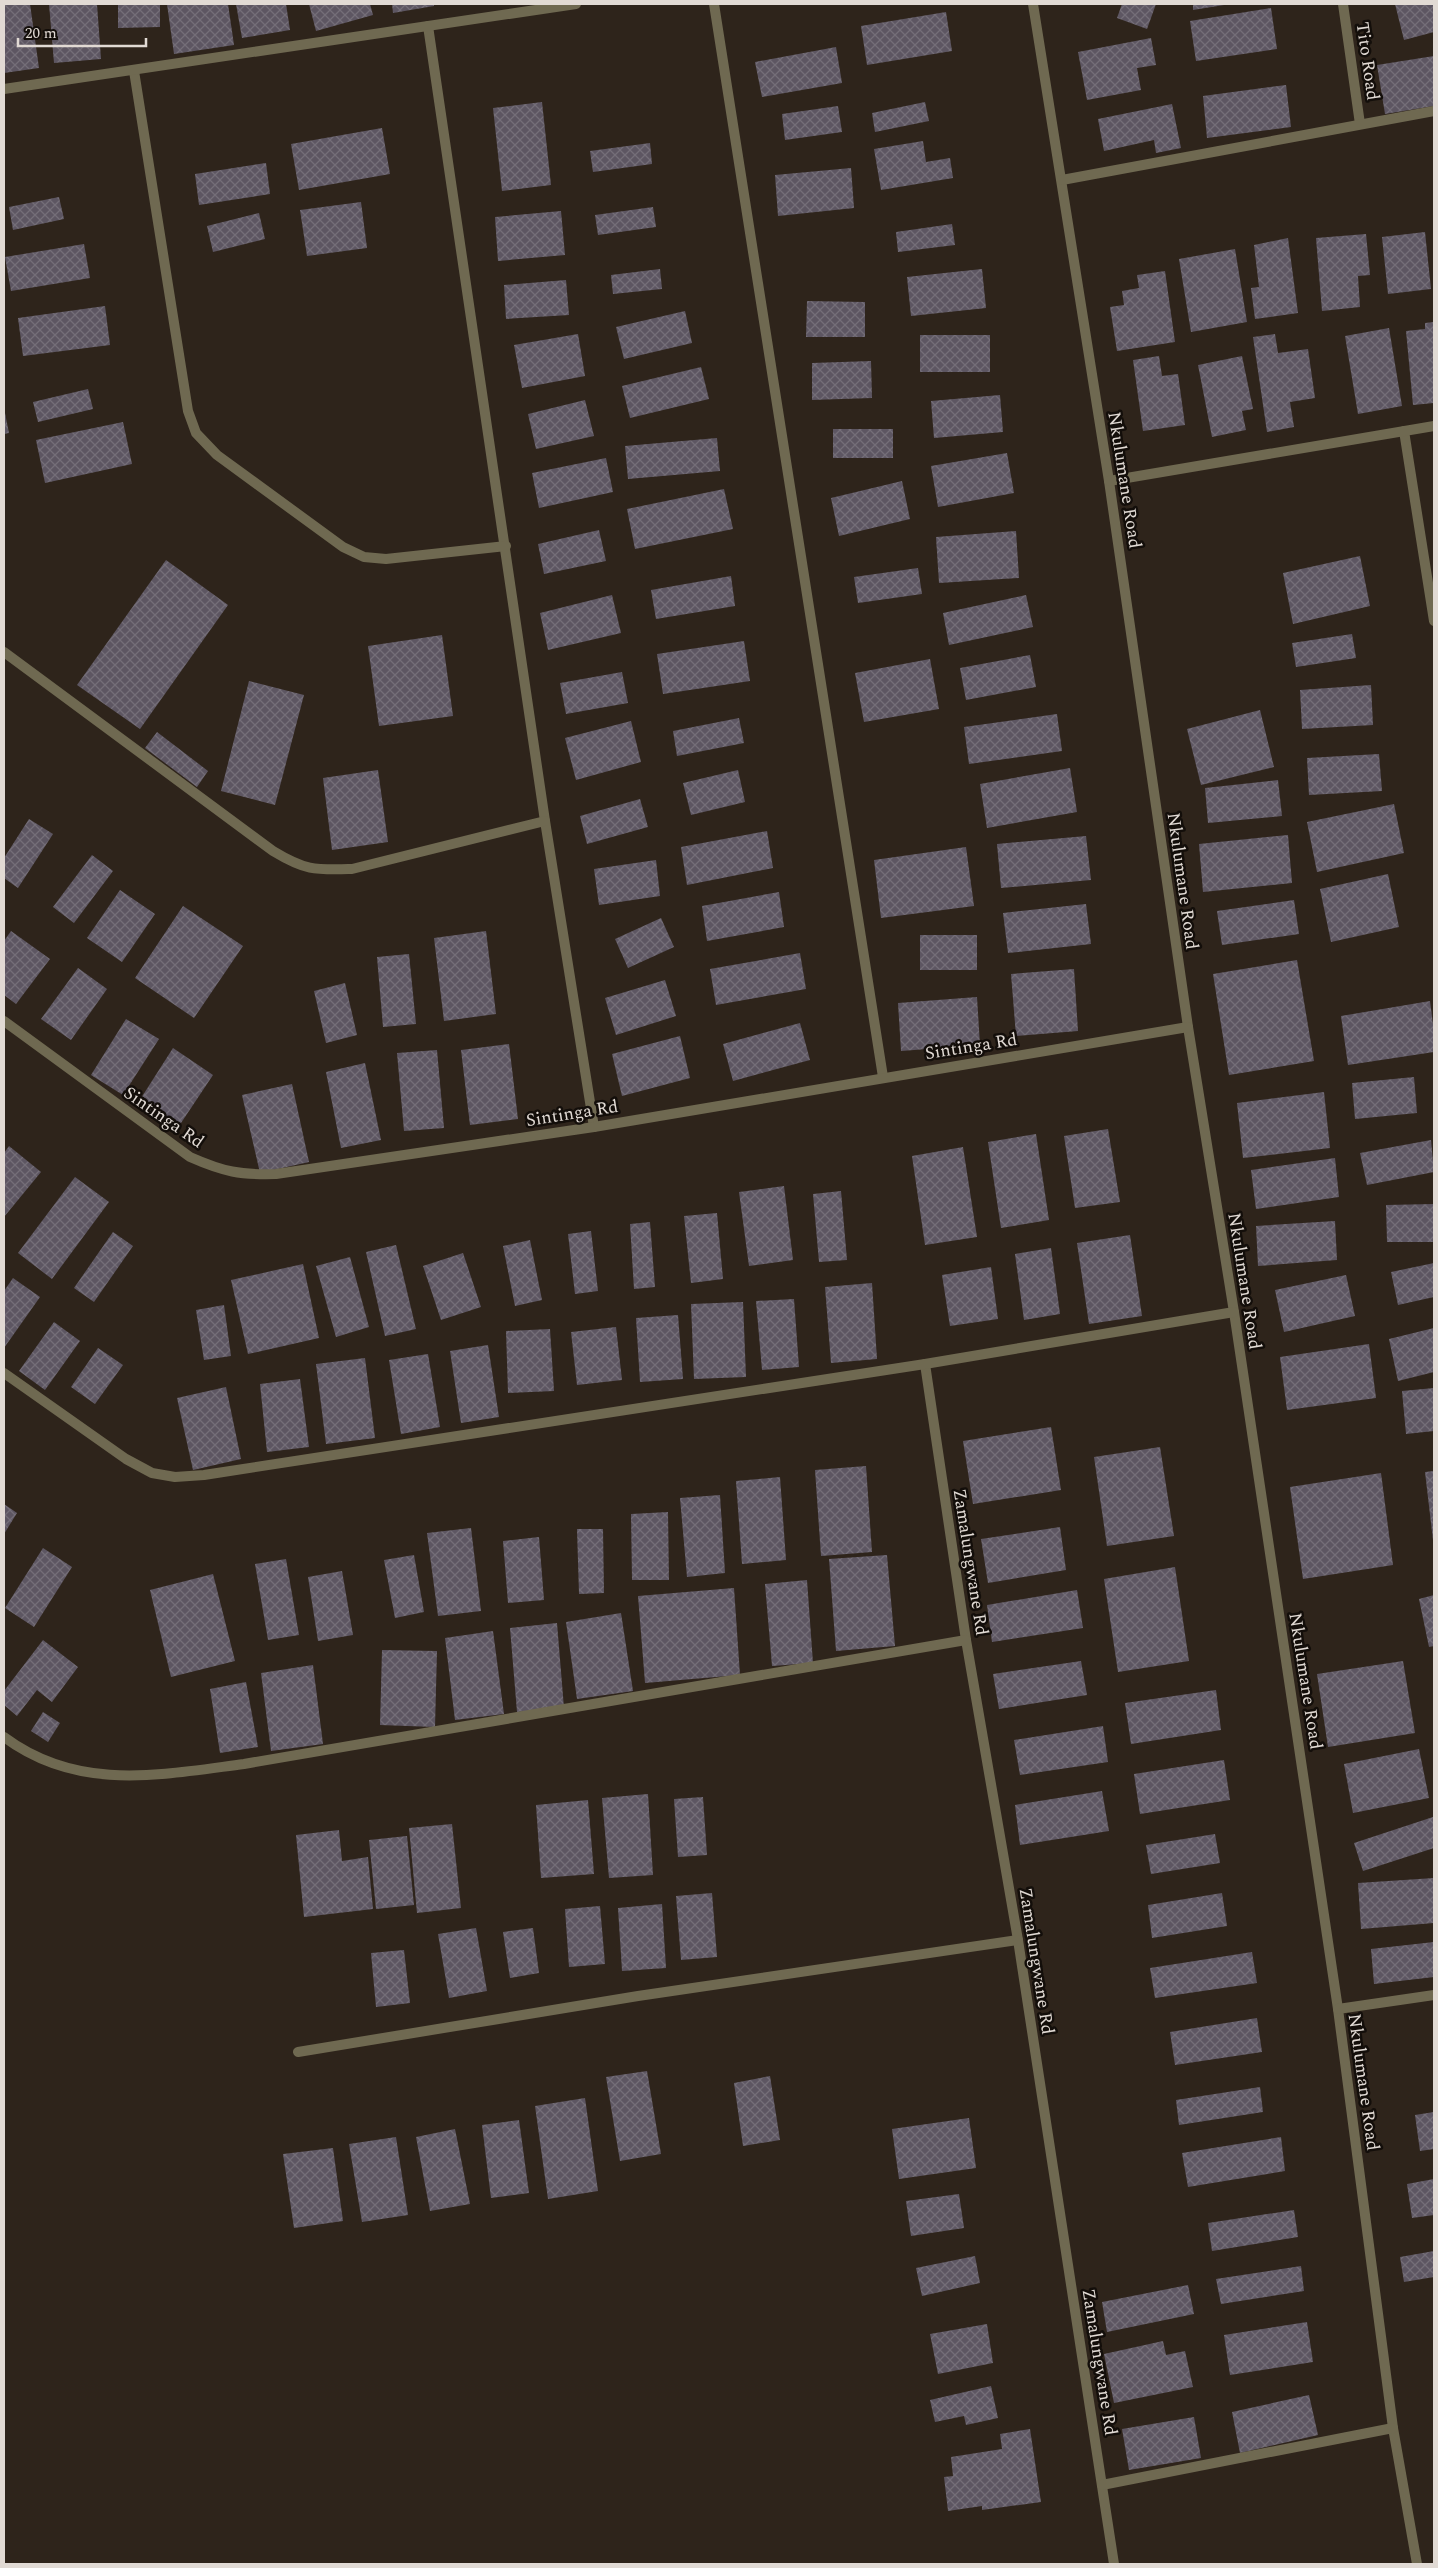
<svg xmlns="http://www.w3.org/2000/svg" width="1438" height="2568" font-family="Spectral,serif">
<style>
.building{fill:url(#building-cross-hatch)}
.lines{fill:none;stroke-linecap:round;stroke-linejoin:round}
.street{stroke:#6f6951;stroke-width:10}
.labels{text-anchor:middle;stroke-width:5;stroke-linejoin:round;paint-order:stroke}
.street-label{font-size:18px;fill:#e1dad4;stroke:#130e0a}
</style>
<defs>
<pattern id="building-cross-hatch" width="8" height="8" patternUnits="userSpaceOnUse" patternTransform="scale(1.25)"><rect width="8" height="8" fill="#5d5662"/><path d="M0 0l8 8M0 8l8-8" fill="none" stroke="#746e78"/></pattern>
</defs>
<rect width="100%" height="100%" fill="#2e241b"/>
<!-- building -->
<g class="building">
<polygon points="4,4 30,4 39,68 4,73"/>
<polygon points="49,4 97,4 101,59 54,63"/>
<polygon points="118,4 160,4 160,27 118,28"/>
<polygon points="167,4 228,4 234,45 174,54"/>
<polygon points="236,4 286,4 290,30 242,38"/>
<polygon points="309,4 370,4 373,15 316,31"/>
<polygon points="392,4 434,4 434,6 393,13"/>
<polygon points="1122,4 1156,4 1147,29 1117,18"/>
<polygon points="1193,4 1224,4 1224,5 1193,10"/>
<polygon points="1395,4 1434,4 1434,32 1404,40"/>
<polygon points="1271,8 1277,49 1196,61 1190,21"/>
<polygon points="946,12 952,51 867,65 861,26"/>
<polygon points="1151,38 1156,65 1137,68 1141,90 1087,100 1078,52"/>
<polygon points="836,47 842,83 762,97 755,62"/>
<polygon points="1434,56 1434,106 1385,114 1377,65"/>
<polygon points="1286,85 1291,127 1207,138 1203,96"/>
<polygon points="542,102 551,185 502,191 493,108"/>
<polygon points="925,102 929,121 875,132 872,113"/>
<polygon points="1172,104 1181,148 1156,153 1154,140 1104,151 1098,119"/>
<polygon points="838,106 842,132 785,140 782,114"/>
<polygon points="382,128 390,174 299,190 291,144"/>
<polygon points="923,141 926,162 950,158 953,178 881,190 874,149"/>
<polygon points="650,143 652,164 593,172 590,151"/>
<polygon points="266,163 270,194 199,205 195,174"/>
<polygon points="851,168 854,208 778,216 775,175"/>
<polygon points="59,197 64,219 13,230 9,207"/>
<polygon points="361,202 367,248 307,256 300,210"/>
<polygon points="653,207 656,227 598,235 595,215"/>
<polygon points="561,211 565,255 498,261 495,217"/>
<polygon points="259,213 265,239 213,252 207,226"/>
<polygon points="952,224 955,245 898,252 896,232"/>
<polygon points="1425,232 1431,289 1388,294 1382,237"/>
<polygon points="1366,234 1370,275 1358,276 1360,307 1322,311 1316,238"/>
<polygon points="1288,238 1298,313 1255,319 1251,288 1259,287 1254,245"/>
<polygon points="84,244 90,278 11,291 5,257"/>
<polygon points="1235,249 1247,322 1191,332 1179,259"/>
<polygon points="660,269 662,289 613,294 611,275"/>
<polygon points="982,269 986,308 911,316 907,277"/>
<polygon points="1165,271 1175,342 1117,351 1110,307 1124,305 1122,291 1139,288 1137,275"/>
<polygon points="566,280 569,315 506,319 504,285"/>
<polygon points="807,301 865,302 865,337 806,337"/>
<polygon points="105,306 110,345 23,356 18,318"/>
<polygon points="685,311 692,343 624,359 616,327"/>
<polygon points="1434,322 1434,403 1413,405 1406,331 1425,329 1425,323"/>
<polygon points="1389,328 1402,406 1358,414 1345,336"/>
<polygon points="578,334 585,376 522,388 514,345"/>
<polygon points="1275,334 1278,353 1308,349 1315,398 1290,402 1294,427 1267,432 1253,337"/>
<rect x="920" y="335" width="70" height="37"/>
<polygon points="1159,356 1162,376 1178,374 1185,425 1143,431 1133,360"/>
<polygon points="1242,356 1253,409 1242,411 1246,430 1212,437 1198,365"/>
<polygon points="871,361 872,398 812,400 812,363"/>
<polygon points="701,367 709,399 630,418 622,386"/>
<polygon points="88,389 93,409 38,422 33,402"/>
<polygon points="1000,395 1003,432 934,438 931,401"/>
<polygon points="585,400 594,436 536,449 528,414"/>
<polygon points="4,408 9,433 4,434"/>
<polygon points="123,422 132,464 45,483 36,440"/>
<rect x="833" y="429" width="60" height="29"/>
<polygon points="717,438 720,471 628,479 625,446"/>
<polygon points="1007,453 1014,493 938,507 931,466"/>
<polygon points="606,458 613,492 539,508 532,473"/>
<polygon points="902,481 910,519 839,536 831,498"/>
<polygon points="724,489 733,529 635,549 627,509"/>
<polygon points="599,530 606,561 544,574 538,544"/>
<polygon points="1016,531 1019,578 939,583 936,537"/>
<polygon points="1360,556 1370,606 1293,624 1283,573"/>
<polygon points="166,560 228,605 140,729 77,685"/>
<polygon points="918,568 922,594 858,603 854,577"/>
<polygon points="731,576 735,606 656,619 651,590"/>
<polygon points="612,595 621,633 548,650 540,613"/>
<polygon points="1026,595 1033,627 949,645 943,613"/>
<polygon points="1352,634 1356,658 1296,667 1292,643"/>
<polygon points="442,635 453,716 379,726 368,646"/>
<polygon points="744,641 750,681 663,694 657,654"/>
<polygon points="1030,655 1036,687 966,700 960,668"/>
<polygon points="930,659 939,709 864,722 855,673"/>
<polygon points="622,672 628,703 566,714 560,683"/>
<polygon points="249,681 304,695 275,805 221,791"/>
<polygon points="1371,685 1373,725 1302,729 1300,690"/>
<polygon points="1260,710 1274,767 1201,785 1187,729"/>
<polygon points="1057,714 1062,751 969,764 964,727"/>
<polygon points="739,718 744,743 677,756 673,731"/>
<polygon points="631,721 641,762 576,780 565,738"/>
<polygon points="157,732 208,771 197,787 145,748"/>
<polygon points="1379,754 1382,791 1309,795 1307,758"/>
<polygon points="1070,768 1077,812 987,828 980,784"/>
<polygon points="378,770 388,842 332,850 323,778"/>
<polygon points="738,770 745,802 691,815 683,783"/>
<polygon points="1278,780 1282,816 1208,823 1205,788"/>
<polygon points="640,799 648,827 587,844 580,816"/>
<polygon points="1394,804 1404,853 1317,872 1307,822"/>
<polygon points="29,819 53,834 18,888 4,878 4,858"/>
<polygon points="767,831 773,868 687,885 681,847"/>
<polygon points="1288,835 1292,883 1203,892 1199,844"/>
<polygon points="1086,836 1091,880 1001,888 997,844"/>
<polygon points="966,847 974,906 881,918 874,860"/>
<polygon points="92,855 113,871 74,923 53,907"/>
<polygon points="656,860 660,896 599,905 594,869"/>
<polygon points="1388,874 1399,927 1331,942 1320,889"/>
<polygon points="120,890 155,914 122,962 87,938"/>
<polygon points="779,892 784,927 707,941 702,906"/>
<polygon points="1294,900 1299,934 1222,945 1217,911"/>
<polygon points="1086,904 1091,944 1008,953 1003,913"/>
<polygon points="183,906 243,946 194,1018 135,978"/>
<polygon points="661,918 674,947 628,968 615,939"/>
<polygon points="11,931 50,959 16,1004 4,995 4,941"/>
<polygon points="486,931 496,1014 444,1021 434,938"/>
<rect x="920" y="935" width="57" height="35"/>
<polygon points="800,953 806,989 716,1005 710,969"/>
<polygon points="409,954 416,1024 383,1027 377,957"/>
<polygon points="1297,960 1314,1061 1229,1075 1213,974"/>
<polygon points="78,968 107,989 71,1040 41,1019"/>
<polygon points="1074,969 1078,1031 1016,1036 1011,974"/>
<polygon points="665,980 676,1016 616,1035 605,998"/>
<polygon points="345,983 357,1035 326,1043 314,991"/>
<polygon points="977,997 980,1045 901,1051 898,1003"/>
<polygon points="1430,1001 1434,1032 1434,1052 1348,1065 1341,1016"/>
<polygon points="126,1019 159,1039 123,1095 91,1075"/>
<polygon points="800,1023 810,1060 733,1081 723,1044"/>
<polygon points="680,1036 690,1078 622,1096 612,1054"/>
<polygon points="509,1044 518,1119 470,1125 461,1050"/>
<polygon points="173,1048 213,1075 175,1132 136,1106"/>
<polygon points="437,1050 444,1128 404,1131 397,1053"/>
<polygon points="365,1063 381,1140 341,1148 326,1072"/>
<polygon points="1414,1077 1417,1113 1355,1119 1352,1083"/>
<polygon points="292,1084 309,1162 260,1173 242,1095"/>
<polygon points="1324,1092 1330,1148 1243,1158 1237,1103"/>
<polygon points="1108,1129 1120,1202 1075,1208 1064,1136"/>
<polygon points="1036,1134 1049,1220 1001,1228 988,1142"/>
<polygon points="1431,1140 1434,1172 1367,1185 1360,1153"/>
<polygon points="9,1146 41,1172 4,1217 4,1153"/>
<polygon points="963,1147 977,1237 925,1245 912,1156"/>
<polygon points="1335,1158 1339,1197 1256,1209 1251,1170"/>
<polygon points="75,1177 109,1202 52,1279 18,1253"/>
<polygon points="784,1186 793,1260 749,1266 739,1192"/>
<polygon points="841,1191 847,1260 819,1262 813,1194"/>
<polygon points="1434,1204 1434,1242 1387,1242 1386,1205"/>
<polygon points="717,1213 723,1279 691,1283 684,1216"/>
<polygon points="1335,1221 1337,1260 1258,1266 1256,1226"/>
<polygon points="650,1222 655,1287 634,1289 630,1224"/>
<polygon points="591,1231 598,1291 575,1294 568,1234"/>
<polygon points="113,1232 133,1246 94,1302 74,1288"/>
<polygon points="1130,1235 1142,1316 1089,1324 1077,1243"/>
<polygon points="530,1240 542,1300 515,1306 503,1246"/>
<polygon points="396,1245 416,1329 385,1336 366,1252"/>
<polygon points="1051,1248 1060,1314 1024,1320 1015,1254"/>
<polygon points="463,1253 481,1307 441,1320 423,1266"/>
<polygon points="350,1257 369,1327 336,1337 316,1266"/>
<polygon points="1434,1263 1434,1297 1398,1305 1391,1272"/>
<polygon points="303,1264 319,1338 248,1354 231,1280"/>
<polygon points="991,1267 998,1319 950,1326 942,1275"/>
<polygon points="1346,1275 1355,1316 1284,1332 1275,1290"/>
<polygon points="13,1278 40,1297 4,1348 4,1291"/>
<polygon points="872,1283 877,1359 831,1363 825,1287"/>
<polygon points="794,1299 799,1367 762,1370 756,1301"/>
<polygon points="743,1302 746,1377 694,1379 691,1304"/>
<polygon points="224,1305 231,1356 204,1360 196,1310"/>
<polygon points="678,1315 683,1379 640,1382 636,1318"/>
<polygon points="54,1322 80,1341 45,1390 19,1371"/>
<polygon points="616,1327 622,1380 577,1385 571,1332"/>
<polygon points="1434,1328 1434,1372 1398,1381 1389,1339"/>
<polygon points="550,1329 554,1391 508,1393 506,1331"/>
<polygon points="1369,1344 1376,1398 1287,1410 1280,1357"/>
<polygon points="488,1345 499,1417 461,1423 450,1351"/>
<polygon points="98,1348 123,1365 95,1404 71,1387"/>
<polygon points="428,1354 440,1427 401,1434 389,1360"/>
<polygon points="365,1358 375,1438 326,1444 316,1364"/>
<polygon points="300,1379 309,1447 267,1452 260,1384"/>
<polygon points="226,1387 241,1459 193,1470 177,1398"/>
<polygon points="1434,1388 1434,1431 1406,1434 1402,1391"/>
<polygon points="1051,1427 1061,1490 973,1504 963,1441"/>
<polygon points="1160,1447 1174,1536 1107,1546 1094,1457"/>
<polygon points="866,1466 872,1552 821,1556 815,1470"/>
<polygon points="1434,1471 1434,1540 1433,1540 1425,1472"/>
<polygon points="1381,1473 1393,1565 1303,1579 1290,1487"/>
<polygon points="780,1477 786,1560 742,1564 736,1481"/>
<polygon points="720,1495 725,1573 687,1577 680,1498"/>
<polygon points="4,1504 17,1513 4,1534"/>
<polygon points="668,1512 669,1580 632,1580 631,1514"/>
<polygon points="1060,1527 1066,1570 988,1583 981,1539"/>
<polygon points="471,1528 481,1611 438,1616 427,1533"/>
<polygon points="577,1529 603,1529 604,1593 579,1594"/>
<polygon points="539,1537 544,1600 508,1603 503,1541"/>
<polygon points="43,1548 72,1567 34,1627 5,1608"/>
<polygon points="414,1555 424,1612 395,1618 384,1560"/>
<polygon points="887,1555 895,1646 836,1651 829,1559"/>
<polygon points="286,1559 299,1635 268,1640 255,1564"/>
<polygon points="1175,1567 1189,1661 1118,1672 1104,1579"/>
<polygon points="342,1571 353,1635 318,1641 308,1577"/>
<polygon points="213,1574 235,1661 171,1677 150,1590"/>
<polygon points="807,1580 813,1663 772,1666 765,1584"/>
<polygon points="734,1588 740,1675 645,1683 638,1596"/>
<polygon points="1077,1590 1083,1628 992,1642 987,1605"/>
<polygon points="1434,1595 1434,1646 1429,1647 1419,1599"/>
<polygon points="621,1613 633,1691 577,1699 566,1622"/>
<polygon points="557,1623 564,1708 517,1712 510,1628"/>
<polygon points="493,1631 504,1714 455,1720 445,1638"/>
<polygon points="43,1640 78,1667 52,1702 37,1690 17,1716 4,1705 4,1691"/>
<polygon points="382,1650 437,1651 435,1727 380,1725"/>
<polygon points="1081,1661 1087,1695 999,1709 993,1674"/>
<polygon points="1403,1661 1415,1733 1328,1747 1317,1674"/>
<polygon points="313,1665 323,1744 271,1751 261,1673"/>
<polygon points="246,1682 258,1747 220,1753 210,1689"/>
<polygon points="1216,1690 1221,1730 1131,1744 1125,1703"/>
<polygon points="43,1712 60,1723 48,1742 31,1731"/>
<polygon points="1103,1726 1108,1762 1020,1775 1014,1740"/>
<polygon points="1419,1749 1429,1798 1353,1813 1344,1764"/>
<polygon points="1224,1760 1230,1800 1140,1814 1134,1774"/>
<polygon points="1102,1791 1109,1831 1020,1845 1015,1805"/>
<polygon points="648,1794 653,1875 609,1878 602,1798"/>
<polygon points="703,1797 707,1855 678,1857 674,1799"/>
<polygon points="588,1800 594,1874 541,1878 536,1805"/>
<polygon points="1433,1817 1434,1848 1363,1871 1354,1843"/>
<polygon points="452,1824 461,1908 417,1913 409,1828"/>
<polygon points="339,1830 342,1861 368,1857 373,1909 304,1917 296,1835"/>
<polygon points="1215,1834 1220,1863 1151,1874 1146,1845"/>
<polygon points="407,1836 414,1905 376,1909 369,1840"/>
<polygon points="1434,1878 1434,1923 1361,1929 1358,1883"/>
<polygon points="712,1893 717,1957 681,1960 676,1896"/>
<polygon points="1222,1893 1227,1926 1152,1938 1148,1905"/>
<polygon points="662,1904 666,1968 622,1971 618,1908"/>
<polygon points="600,1906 605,1964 569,1967 565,1909"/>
<polygon points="476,1928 487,1991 449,1998 438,1934"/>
<polygon points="533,1928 539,1973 510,1978 503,1932"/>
<polygon points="1434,1942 1434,1977 1374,1984 1371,1949"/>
<polygon points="404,1950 410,2003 376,2007 371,1953"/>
<polygon points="1252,1952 1257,1983 1155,1998 1150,1968"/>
<polygon points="1257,2018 1262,2052 1175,2065 1170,2032"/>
<polygon points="647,2071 661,2154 620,2161 606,2077"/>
<polygon points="770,2076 780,2140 743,2146 734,2083"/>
<polygon points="1260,2087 1263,2112 1179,2125 1176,2100"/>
<polygon points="585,2098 598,2191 548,2199 535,2106"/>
<polygon points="1434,2112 1434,2149 1420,2151 1415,2115"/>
<polygon points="969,2118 976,2168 899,2179 892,2129"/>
<polygon points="519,2120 529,2193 491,2198 482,2125"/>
<polygon points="455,2129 470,2204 430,2211 416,2137"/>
<polygon points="396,2137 408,2215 362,2222 349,2144"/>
<polygon points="1281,2137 1285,2171 1188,2187 1182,2153"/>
<polygon points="333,2148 343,2221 294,2228 283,2154"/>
<polygon points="1434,2179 1434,2215 1412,2218 1407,2184"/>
<polygon points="959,2194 964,2228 911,2236 906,2201"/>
<polygon points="1294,2210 1298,2237 1212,2251 1208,2223"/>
<polygon points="1434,2251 1434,2277 1404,2282 1400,2257"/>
<polygon points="975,2256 980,2283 922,2296 916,2268"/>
<polygon points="1301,2266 1304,2291 1221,2304 1216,2279"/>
<polygon points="1188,2285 1194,2314 1107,2332 1102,2302"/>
<polygon points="1307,2322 1313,2362 1230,2375 1224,2335"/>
<polygon points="987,2324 993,2363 938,2374 930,2334"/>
<polygon points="1163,2341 1166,2355 1185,2351 1193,2387 1114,2403 1104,2354"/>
<polygon points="991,2386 998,2418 966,2425 964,2416 935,2422 930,2400"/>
<polygon points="1309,2395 1318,2435 1240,2453 1232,2412"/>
<polygon points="1194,2417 1201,2458 1129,2470 1122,2429"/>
<polygon points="1030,2429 1041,2502 982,2510 982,2506 948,2511 944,2477 953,2476 951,2457 1002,2449 1000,2434"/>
</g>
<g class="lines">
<!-- street -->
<g class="street">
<polyline points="714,4 883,1077"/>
<polyline points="1033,4 1109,481 1188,1027 1234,1312 1338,2009 1393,2428 1417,2564"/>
<polyline points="1343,4 1360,124"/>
<polyline points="428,26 545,821 594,1127"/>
<polyline points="134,71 188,411 196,433 217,455 343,547 364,557 386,559 506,546"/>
<polyline points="4,89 576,4"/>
<polyline points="1062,180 1434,111"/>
<polyline points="1404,431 1434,621"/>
<polyline points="1109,481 1434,426"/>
<path d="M4,652L273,851C306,871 315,870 352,869L545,821"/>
<path d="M4,1021L190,1157C224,1172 240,1175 276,1174L594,1127L1188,1027"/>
<polyline points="925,1364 966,1640 1018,1940 1114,2564"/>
<polyline points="4,1373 126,1459 152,1473 175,1477 204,1475 925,1364 1234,1312"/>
<path d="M4,1737C78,1792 159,1775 244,1764L966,1640"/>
<polyline points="1338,2009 1434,1995"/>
<polyline points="298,2052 638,1996 1018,1940"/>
<polyline points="1102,2485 1393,2428"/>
</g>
</g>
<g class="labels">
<!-- street labels -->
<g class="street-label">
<text transform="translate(1368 61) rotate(82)" y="6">Tito Road</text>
<text transform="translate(1125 480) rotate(81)" y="6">Nkulumane Road</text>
<text transform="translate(1183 881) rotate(82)" y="6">Nkulumane Road</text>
<text transform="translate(971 1046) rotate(-9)" y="6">Sintinga Rd</text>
<text transform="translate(572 1113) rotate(-9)" y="6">Sintinga Rd</text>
<text transform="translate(164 1117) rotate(35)" y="6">Sintinga Rd</text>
<text transform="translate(1245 1281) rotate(81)" y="6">Nkulumane Road</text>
<text transform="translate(971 1562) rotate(81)" y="6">Zamalungwane Rd</text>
<text transform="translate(1306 1681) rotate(81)" y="6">Nkulumane Road</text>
<text transform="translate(1037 1961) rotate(81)" y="6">Zamalungwane Rd</text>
<text transform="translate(1364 2082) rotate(82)" y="6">Nkulumane Road</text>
<text transform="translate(1100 2362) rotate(81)" y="6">Zamalungwane Rd</text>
</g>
</g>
<!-- border -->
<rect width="1438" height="2568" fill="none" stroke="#e1dad4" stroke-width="10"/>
<!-- scale -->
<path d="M18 38v8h128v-8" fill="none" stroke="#e1dad4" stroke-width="2.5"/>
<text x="25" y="38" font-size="15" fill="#e1dad4" stroke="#130e0a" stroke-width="4" paint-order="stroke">20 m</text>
</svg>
